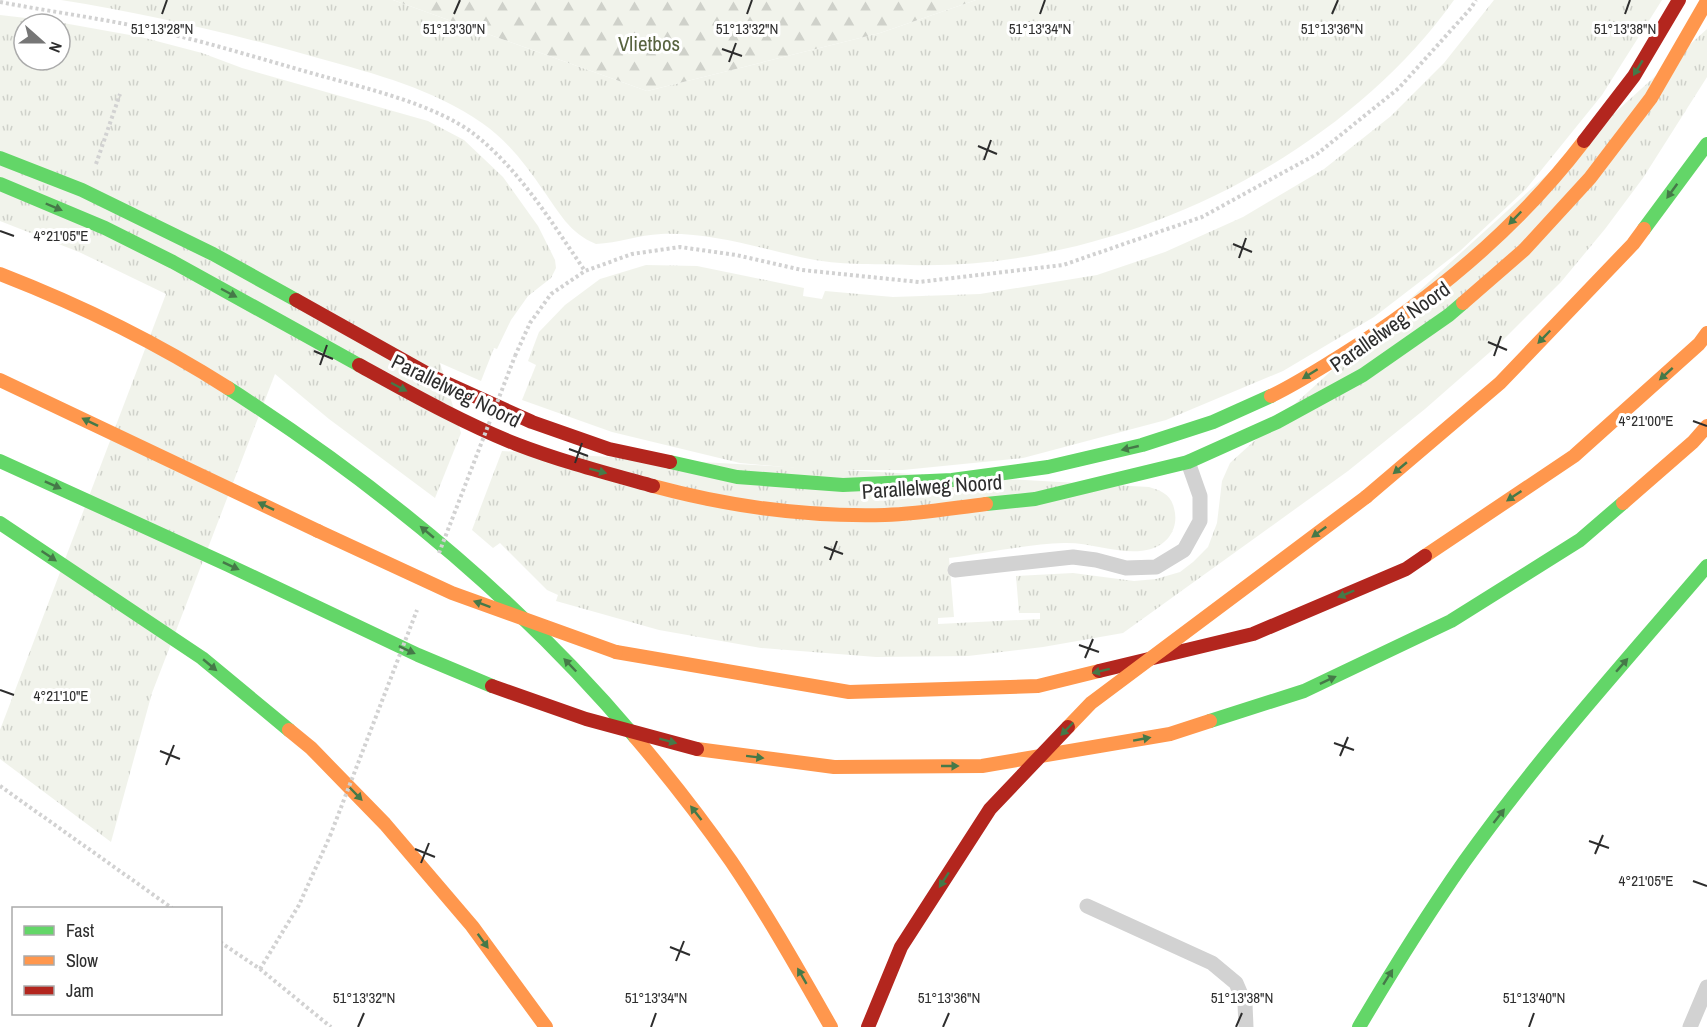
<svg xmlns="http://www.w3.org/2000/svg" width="1707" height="1027" font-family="'Archivo Narrow',sans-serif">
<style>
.grass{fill:url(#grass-tufts);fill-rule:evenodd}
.forest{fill:url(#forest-firs)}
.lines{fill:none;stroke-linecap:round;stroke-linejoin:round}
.path{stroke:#d2d2d2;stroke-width:4;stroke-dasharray:3 3;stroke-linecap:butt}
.lane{stroke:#d2d2d2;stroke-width:15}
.fast{stroke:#63d668;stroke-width:14}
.slow{stroke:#ff974d;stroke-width:14}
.jam{stroke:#b3261e;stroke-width:14}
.path-bridge{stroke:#d2d2d2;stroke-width:4;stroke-dasharray:3 3;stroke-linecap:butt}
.slow-bridge{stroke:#ff974d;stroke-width:14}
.jam-bridge{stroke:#b3261e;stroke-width:14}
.oneway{fill:#457948}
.ticks{fill:none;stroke:#2d2d2d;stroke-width:2}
.labels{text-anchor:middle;stroke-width:6;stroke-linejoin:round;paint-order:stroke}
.park-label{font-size:21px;fill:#58633f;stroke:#fff}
.street-label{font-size:21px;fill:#2d2d2d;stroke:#fff}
.ticks-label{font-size:15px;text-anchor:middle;fill:#2d2d2d;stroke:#fff;stroke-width:6;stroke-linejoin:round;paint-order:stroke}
</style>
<defs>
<pattern id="grass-tufts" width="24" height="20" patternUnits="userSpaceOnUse" patternTransform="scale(1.5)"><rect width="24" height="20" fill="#f1f3eb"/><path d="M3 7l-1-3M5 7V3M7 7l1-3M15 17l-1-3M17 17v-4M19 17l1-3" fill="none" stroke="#cfd1ca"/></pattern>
<pattern id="forest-firs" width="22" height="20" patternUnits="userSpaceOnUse" patternTransform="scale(1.5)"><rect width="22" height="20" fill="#f1f3eb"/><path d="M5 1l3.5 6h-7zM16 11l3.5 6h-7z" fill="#cfd1ca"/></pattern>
</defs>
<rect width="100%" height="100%" fill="#fff"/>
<!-- grass -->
<g class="grass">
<path d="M61,0H393L647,91L880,33L976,0H1454C1337,164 1111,271 910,265C882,264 842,265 815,260C764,250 714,232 661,234C639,235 618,243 596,244C569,233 559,212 543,190C526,165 507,140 482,123C433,89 376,74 318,58C234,34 148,14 61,0Z"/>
<polygon points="1494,0 1662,0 1602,95 1526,189 1460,251 1374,317 1283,371 1166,420 1023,458 903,470 817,470 740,463 612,432 522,400 536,365 528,361 539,332 565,305 600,279 646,265 697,266 804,288 803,296 822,299 825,291 893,297 980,294 1097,275 1165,252 1243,217 1324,169 1391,116 1444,63"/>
<path d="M0,15L52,21L141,37L202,53L242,68L428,121L464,140L503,177L538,226L555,260L556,268L551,278L528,296L511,320L497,349L494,348L481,381L440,363L461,433L435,498L329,419L275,374L152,693L111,842L0,759V730L166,294L79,252L0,221ZM24,24H60V60H24Z"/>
<path d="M1707,29V77L1643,178L1605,229L1561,282L1498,345L1425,409L1348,471L1123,633L1043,647L968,656L876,657L761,648L659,630L556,601L558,595L547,590L500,543L493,548L472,530L502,451L1149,487C1159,490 1170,494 1173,505C1180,524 1171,543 1151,549C1124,557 1093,542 1064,543C1029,544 985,553 949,558L954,617L938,618V624L1040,619V613H1019L1016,576L1073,573L1134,581L1156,579L1180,572L1193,562L1208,547L1217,523L1222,481L1230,463Z"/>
</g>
<!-- forest -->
<polygon class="forest" points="393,0 976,0 880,33 647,91"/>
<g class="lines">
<!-- path -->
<g class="path">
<path d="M0,2C42,10 84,16 125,24C192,37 257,58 322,76C369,89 436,105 474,134C520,170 552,223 585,271"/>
<polyline points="96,164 120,94"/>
<polyline points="515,356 530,323 551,294 585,271 632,254 680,247 736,255 802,270 919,282 1063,265 1202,217 1317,154 1399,88 1471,8 1476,0"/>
<polyline points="0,786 172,908"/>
<polyline points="220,942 260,969 331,1027"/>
<polyline points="260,969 299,905 330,836"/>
</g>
<!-- lane -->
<g class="lane">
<polyline points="955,570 1073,557 1096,560 1126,568 1156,567 1184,550 1200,521 1200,496 1188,462"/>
<polyline points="1087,906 1212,963 1236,983 1245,1004 1246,1027"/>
<polyline points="1690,1027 1707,987"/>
</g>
<!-- fast -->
<g class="fast">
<polyline points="0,158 82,190 213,254 296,300"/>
<polyline points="0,184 105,228 173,262 359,365"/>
<polyline points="1644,229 1707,144"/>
<path d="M228,388C379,485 520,601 635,737"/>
<polyline points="0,461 228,565 418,655 492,686"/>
<polyline points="670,462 737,477 843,485 952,480 1048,467 1142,445 1213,422 1271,396"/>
<polyline points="986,504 1035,499 1188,462 1277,422 1363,375 1449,315 1463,303"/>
<polyline points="0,523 202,658 289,730"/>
<polyline points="1210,721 1304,691 1451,621 1580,540 1623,503"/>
<path d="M1359,1027C1392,971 1427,915 1464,862C1538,758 1624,663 1707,566"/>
</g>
<!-- slow -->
<g class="slow">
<path d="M0,274C80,305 156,342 228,388"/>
<polyline points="1463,303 1524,250 1590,178 1651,98 1707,1"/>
<polyline points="0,380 318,531"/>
<path d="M1271,396C1296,384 1319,369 1342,355C1433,298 1519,226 1584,141"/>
<path d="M653,486C727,506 808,517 885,515C919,514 953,508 986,504"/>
<polyline points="1366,497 1500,383 1633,244 1644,229"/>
<polyline points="1623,503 1693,442 1707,426"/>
<polyline points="1425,556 1574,456 1699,344 1707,333"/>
<polyline points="616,652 849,692 1038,686 1099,671"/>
<polyline points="289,730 311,748 385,824 472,926 546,1027"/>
<path d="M635,737C669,777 701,818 731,861C767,914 799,971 831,1027"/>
<polyline points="697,749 834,767 982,766 1170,734 1210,721"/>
</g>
<!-- jam -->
<g class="jam">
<polyline points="1584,141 1634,76 1679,0"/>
<polyline points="296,300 437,379 532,422 609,449 670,462"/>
<path d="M359,365C410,393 461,422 516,444C560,461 606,473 653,486"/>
<polyline points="1099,671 1253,634 1406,569 1425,556"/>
</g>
<!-- path-bridge -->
<g class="path-bridge">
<polyline points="439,553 515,356"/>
<polyline points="330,836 417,610"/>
</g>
<!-- slow-bridge -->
<g class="slow-bridge">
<polyline points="318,531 452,593 616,652"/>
<polyline points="1068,727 1091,703 1366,497"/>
</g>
<!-- jam-bridge -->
<g class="jam-bridge">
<polyline points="492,686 586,719 697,749"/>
<polyline points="868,1027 901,947 990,809 1068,727"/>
</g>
</g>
<!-- one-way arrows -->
<defs><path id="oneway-solid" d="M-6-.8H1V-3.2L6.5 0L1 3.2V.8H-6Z" transform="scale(1.5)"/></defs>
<g class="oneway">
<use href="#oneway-solid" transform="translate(1638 68) rotate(121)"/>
<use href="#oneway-solid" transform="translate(1672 191) rotate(126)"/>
<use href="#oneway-solid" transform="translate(54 207) rotate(23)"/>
<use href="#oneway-solid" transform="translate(1515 218) rotate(134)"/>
<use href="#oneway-solid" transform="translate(229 293) rotate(28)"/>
<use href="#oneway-solid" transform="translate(1544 337) rotate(134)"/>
<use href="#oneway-solid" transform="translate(1310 374) rotate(148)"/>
<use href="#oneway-solid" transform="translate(1666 374) rotate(138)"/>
<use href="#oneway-solid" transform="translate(399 387) rotate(28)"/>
<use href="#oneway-solid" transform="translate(90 422) rotate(-154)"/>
<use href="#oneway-solid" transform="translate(1130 448) rotate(167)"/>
<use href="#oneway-solid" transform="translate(1400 468) rotate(140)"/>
<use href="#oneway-solid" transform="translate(598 471) rotate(15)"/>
<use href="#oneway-solid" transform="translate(53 485) rotate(24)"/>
<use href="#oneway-solid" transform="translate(1514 496) rotate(146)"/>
<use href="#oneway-solid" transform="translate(266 506) rotate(-154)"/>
<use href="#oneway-solid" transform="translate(427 532) rotate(-140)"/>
<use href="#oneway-solid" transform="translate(1319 532) rotate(144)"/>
<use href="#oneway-solid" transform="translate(49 556) rotate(34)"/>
<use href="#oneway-solid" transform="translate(231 566) rotate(25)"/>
<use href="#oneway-solid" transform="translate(1346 594) rotate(157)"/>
<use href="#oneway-solid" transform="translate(482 604) rotate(-160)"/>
<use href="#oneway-solid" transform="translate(407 650) rotate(25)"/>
<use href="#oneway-solid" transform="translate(210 665) rotate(40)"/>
<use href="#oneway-solid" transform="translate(570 665) rotate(-134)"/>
<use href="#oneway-solid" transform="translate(1622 665) rotate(-49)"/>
<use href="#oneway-solid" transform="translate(1101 671) rotate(166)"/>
<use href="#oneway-solid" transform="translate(1328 680) rotate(-25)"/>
<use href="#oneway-solid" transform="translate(1067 729) rotate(134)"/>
<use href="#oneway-solid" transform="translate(1142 739) rotate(-10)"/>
<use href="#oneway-solid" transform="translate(668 741) rotate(15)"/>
<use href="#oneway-solid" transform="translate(755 757) rotate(7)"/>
<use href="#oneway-solid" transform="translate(950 766)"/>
<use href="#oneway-solid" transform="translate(356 794) rotate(46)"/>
<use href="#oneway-solid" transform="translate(696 813) rotate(-128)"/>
<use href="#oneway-solid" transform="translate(1499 816) rotate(-52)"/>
<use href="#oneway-solid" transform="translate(944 880) rotate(123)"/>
<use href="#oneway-solid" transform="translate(483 941) rotate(54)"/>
<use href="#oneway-solid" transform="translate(802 976) rotate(-120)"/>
<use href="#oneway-solid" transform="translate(1388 977) rotate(-58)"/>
</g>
<!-- ticks -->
<path class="ticks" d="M162,14L167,0M454,14L460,0M747,14L752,0M1040,14L1045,0M1332,14L1338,0M1625,14L1630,0M722,49L742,56M729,62L736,43M978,146L997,154M984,160L991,140M0,231L14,236M1233,244L1252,252M1239,258L1246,238M1488,342L1507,350M314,351L333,359M1494,356L1501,336M320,365L327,345M1693,421L1707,426M569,449L588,456M575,463L582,443M824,547L843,554M830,560L837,541M1079,645L1099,652M1085,658L1093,639M0,690L14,695M1334,743L1354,750M160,751L180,759M1340,756L1348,737M166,765L174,745M1589,841L1609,848M415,849L435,857M1595,854L1603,835M421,863L429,843M1693,881L1707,886M670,947L690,955M676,961L684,941M358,1027L364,1013M651,1027L656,1013M943,1027L949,1013M1236,1027L1242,1013M1529,1027L1534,1013"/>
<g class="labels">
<!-- park labels -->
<g class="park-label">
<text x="649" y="51">Vlietbos</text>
</g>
<!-- street labels -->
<g class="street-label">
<text transform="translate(1390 327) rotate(-35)" y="7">Parallelweg Noord</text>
<text transform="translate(456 391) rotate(26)" y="7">Parallelweg Noord</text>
<text transform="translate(932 487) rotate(-4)" y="7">Parallelweg Noord</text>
</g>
</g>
<g class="ticks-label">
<text x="162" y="34">51°13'28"N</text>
<text x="454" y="34">51°13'30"N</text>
<text x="747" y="34">51°13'32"N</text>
<text x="1040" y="34">51°13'34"N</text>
<text x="1332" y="34">51°13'36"N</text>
<text x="1625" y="34">51°13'38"N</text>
<text x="61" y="241">4°21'05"E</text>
<text x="1646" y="426">4°21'00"E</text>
<text x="61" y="701">4°21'10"E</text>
<text x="1646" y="886">4°21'05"E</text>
<text x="364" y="1003">51°13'32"N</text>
<text x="656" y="1003">51°13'34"N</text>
<text x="949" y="1003">51°13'36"N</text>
<text x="1242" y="1003">51°13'38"N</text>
<text x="1534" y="1003">51°13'40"N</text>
</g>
<!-- legend -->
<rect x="12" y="907" width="210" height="108" fill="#ffffff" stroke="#ababab" stroke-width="1.5"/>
<rect x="24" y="926" width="30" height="9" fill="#63d668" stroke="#ababab" stroke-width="1.5"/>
<text x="66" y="937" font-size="18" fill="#2d2d2d">Fast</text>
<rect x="24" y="956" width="30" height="9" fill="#ff974d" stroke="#ababab" stroke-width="1.5"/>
<text x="66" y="967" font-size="18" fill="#2d2d2d">Slow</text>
<rect x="24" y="986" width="30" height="9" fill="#b3261e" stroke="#ababab" stroke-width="1.5"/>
<text x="66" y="997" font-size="18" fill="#2d2d2d">Jam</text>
<!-- north arrow -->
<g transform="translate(42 42) rotate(111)"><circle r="28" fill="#ffffff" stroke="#ababab" stroke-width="1.5"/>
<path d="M0-4.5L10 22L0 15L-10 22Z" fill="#767676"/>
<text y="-9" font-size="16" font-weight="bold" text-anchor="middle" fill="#2d2d2d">N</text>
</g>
</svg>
